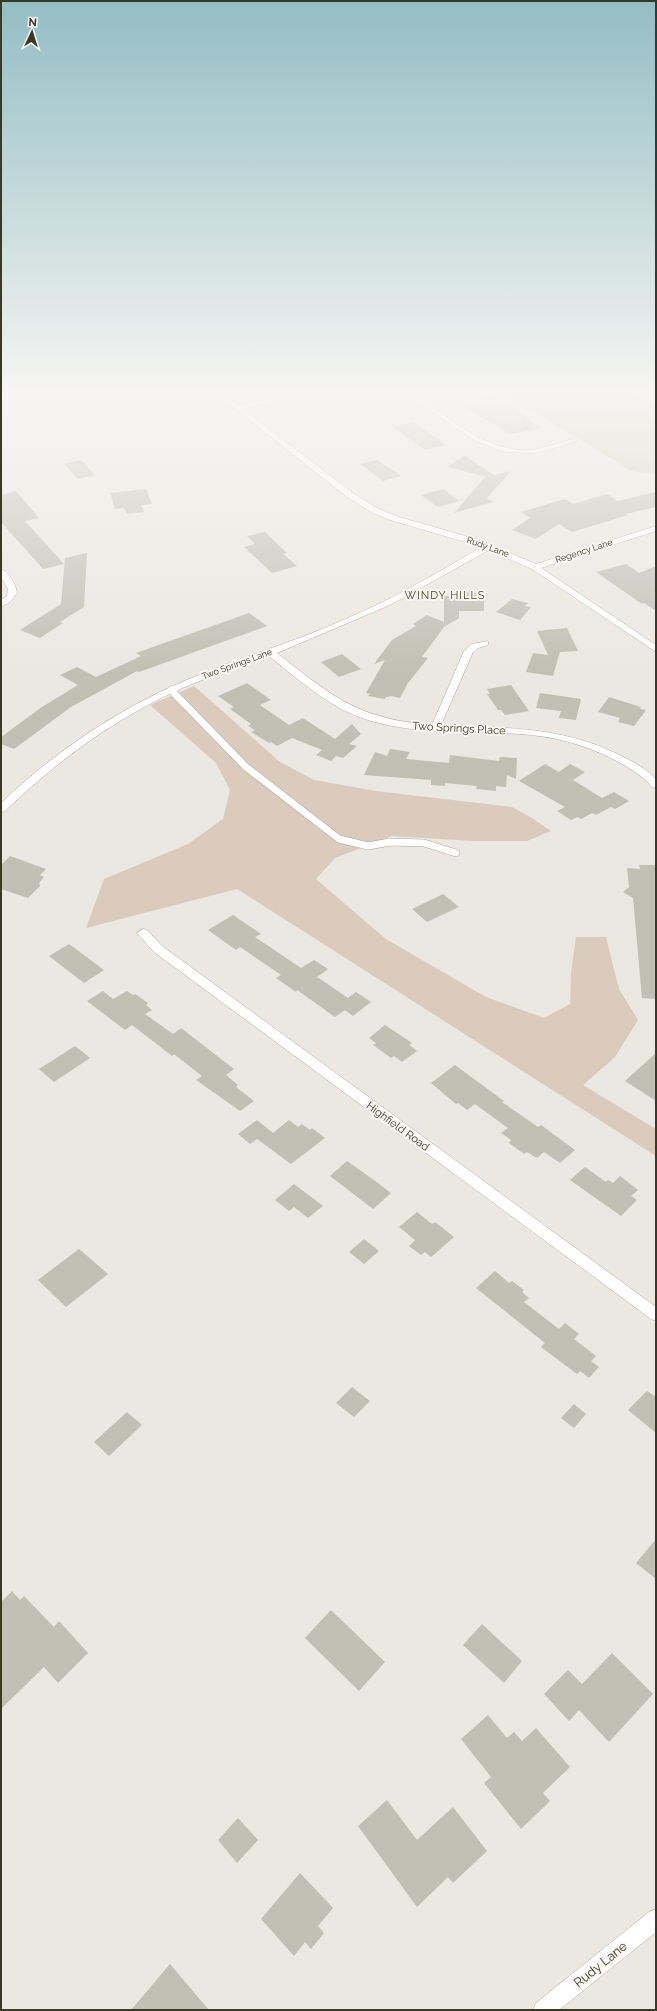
<svg xmlns="http://www.w3.org/2000/svg" width="657" height="2011" font-family="Raleway,sans-serif">
<style>
.green{fill:#dacbbc}
.building{fill:#c2bfb4}
.lines{fill:none;stroke-linecap:round;stroke-linejoin:round}
.lane-casing{stroke:#aba99d;stroke-width:8}
.street-casing{stroke:#aba99d;stroke-width:1}
.highway-casing{stroke:#c4c4bd;stroke-width:1}
.lane{stroke:#fff;stroke-width:7}
.street{fill:#fff;fill-rule:evenodd}
.highway{fill:#636431;fill-rule:evenodd}
.labels{text-anchor:middle;stroke-width:4;stroke-linejoin:round;paint-order:stroke}
.far-street-label{font-size:9px;fill:#3a3923;stroke:#f7f6f2}
.far-quarter-label{font-size:11px;letter-spacing:1px;fill:#4a4921;stroke:#f7f6f2}
.street-label{font-size:11px;fill:#3a3923;stroke:#f7f6f2}
.near-street-label{font-size:13px;fill:#3a3923;stroke:#f7f6f2}
</style>
<rect width="100%" height="100%" fill="#ebe8e1"/>
<!-- green -->
<g class="green">
<polygon points="501,392 630,392 656,406 656,474 636,472 619,466 621,464"/>
<polygon points="194,686 280,762 314,780 376,791 512,807 532,818 551,831 527,841 473,841 392,836 335,858 316,879 386,939 486,997 544,1018 570,1004 571,973 576,937 606,937 619,989 638,1020 615,1057 583,1085 656,1129 656,1156 237,889 86,928 104,879 188,844 223,819 230,790 216,763 150,705"/>
</g>
<!-- building -->
<g class="building">
<polygon points="495,396 528,417 526,418 542,428 510,434 461,405"/>
<polygon points="413,422 446,445 425,450 393,427"/>
<polygon points="464,455 494,475 511,471 487,498 493,502 454,513 484,478 487,477 448,467"/>
<polygon points="81,460 95,475 78,479 64,464"/>
<polygon points="377,460 401,476 383,481 360,464"/>
<polygon points="146,489 152,504 141,505 144,512 127,514 124,508 115,509 110,493"/>
<polygon points="443,489 459,501 438,507 421,495"/>
<polygon points="16,491 39,518 25,521 64,564 43,569 1,522 1,495"/>
<polygon points="656,492 656,507 626,514 628,515 572,532 559,524 536,539 512,530 530,518 521,512 565,499 573,504 607,494 618,501"/>
<polygon points="265,532 287,553 283,554 297,566 272,573 244,547 255,544 247,536"/>
<polygon points="87,553 84,607 60,622 63,623 40,638 20,630 61,604 65,558"/>
<polygon points="626,564 639,573 656,566 656,611 644,603 642,604 596,572"/>
<polygon points="455,592 484,593 484,611 459,611 459,618 444,627 422,657 428,658 408,683 400,698 391,696 386,697 385,699 368,696 370,694 366,693 385,660 374,664 392,640 416,626 413,624 427,615 444,622 444,596 455,596"/>
<polygon points="512,599 528,603 525,606 531,607 520,620 496,612"/>
<polygon points="249,613 267,626 139,672 137,671 71,707 14,749 1,744 1,737 42,707 78,685 60,675 77,667 96,677 141,656 136,653"/>
<polygon points="567,628 578,651 560,652 553,676 526,672 533,653 548,655 537,631"/>
<polygon points="342,654 361,669 339,677 321,662"/>
<polygon points="247,683 271,700 260,705 289,725 303,718 335,739 352,724 361,734 349,744 357,746 343,758 336,756 331,761 316,755 322,750 292,738 277,746 271,742 269,743 251,732 255,730 248,726 251,724 230,709 234,707 218,696"/>
<polygon points="511,685 529,711 505,715 501,710 498,710 487,694 490,694 487,689"/>
<polygon points="540,693 581,699 576,720 559,718 561,711 536,708"/>
<polygon points="609,697 641,707 640,709 646,710 634,726 618,722 620,718 598,712"/>
<polygon points="390,749 410,752 406,759 449,763 450,755 499,761 500,757 517,758 516,779 507,775 506,787 496,786 496,791 476,789 477,786 445,783 445,786 431,785 431,780 364,775 375,752 387,756"/>
<polygon points="545,764 559,772 570,764 585,772 573,780 602,798 614,792 629,801 615,809 611,807 596,815 592,813 581,819 578,817 571,820 557,811 565,807 519,781"/>
<polygon points="10,856 46,869 40,875 44,877 39,883 40,886 28,898 1,889 1,865"/>
<polygon points="639,865 656,865 656,999 642,998 633,898 623,892 629,887 627,868 640,869"/>
<polygon points="443,894 459,907 427,922 412,909"/>
<polygon points="233,915 261,934 255,937 301,968 314,960 328,969 317,977 348,998 356,992 371,1002 353,1016 345,1010 335,1017 297,990 296,992 276,978 281,975 240,947 236,950 208,930"/>
<polygon points="69,944 104,970 84,983 49,956"/>
<polygon points="103,991 113,999 127,991 133,995 135,994 148,1003 146,1005 152,1010 145,1014 173,1034 181,1028 234,1069 226,1075 238,1085 236,1087 254,1101 240,1111 196,1080 202,1076 174,1054 172,1056 132,1025 125,1030 87,1001"/>
<polygon points="385,1025 412,1043 409,1045 417,1051 402,1062 394,1056 391,1058 373,1045 376,1043 369,1038"/>
<polygon points="75,1046 90,1058 54,1082 39,1069"/>
<polygon points="656,1053 656,1101 625,1081"/>
<polygon points="455,1065 504,1101 502,1102 538,1127 541,1125 575,1150 560,1163 544,1152 537,1158 527,1152 524,1154 509,1143 511,1140 501,1133 508,1128 475,1104 467,1110 458,1103 456,1104 431,1083"/>
<polygon points="257,1120 273,1133 289,1120 298,1127 302,1124 310,1130 312,1128 325,1138 291,1164 257,1139 250,1144 238,1134"/>
<polygon points="347,1161 371,1178 391,1193 373,1209 330,1176"/>
<polygon points="585,1167 606,1182 608,1180 613,1183 620,1176 638,1190 631,1196 637,1200 621,1216 570,1180"/>
<polygon points="294,1184 323,1206 308,1218 294,1207 289,1211 275,1200"/>
<polygon points="417,1212 432,1224 435,1222 454,1237 431,1257 425,1252 421,1255 409,1246 415,1240 399,1227"/>
<polygon points="364,1239 379,1251 364,1264 349,1252"/>
<polygon points="79,1249 108,1274 66,1307 38,1280"/>
<polygon points="495,1271 509,1283 512,1281 524,1290 522,1292 529,1298 524,1302 559,1329 565,1323 579,1334 574,1339 596,1356 591,1361 599,1367 589,1378 580,1371 577,1374 541,1347 545,1343 476,1288"/>
<polygon points="352,1387 370,1401 354,1417 336,1403"/>
<polygon points="647,1391 656,1397 656,1433 628,1410"/>
<polygon points="574,1404 586,1414 574,1428 561,1418"/>
<polygon points="127,1412 142,1425 109,1456 94,1442"/>
<polygon points="656,1539 656,1579 636,1563"/>
<polygon points="12,1591 20,1600 24,1596 54,1627 59,1621 88,1653 58,1683 44,1667 1,1709 1,1602"/>
<polygon points="331,1610 385,1662 359,1691 305,1638"/>
<polygon points="482,1624 522,1661 504,1683 463,1645"/>
<polygon points="612,1653 653,1694 609,1742 579,1710 569,1721 544,1694 568,1670 582,1684"/>
<polygon points="488,1715 507,1738 514,1732 522,1741 536,1728 570,1767 543,1793 550,1801 521,1829 484,1783 491,1777 461,1739"/>
<polygon points="387,1800 417,1840 453,1807 487,1851 453,1883 448,1877 417,1907 358,1826"/>
<polygon points="238,1818 258,1840 237,1863 218,1840"/>
<polygon points="300,1873 333,1908 318,1926 324,1933 311,1949 305,1942 294,1956 261,1919"/>
<polygon points="170,1964 209,2010 131,2010"/>
</g>
<g class="lines">
<defs>
<polyline id="lane" points="171,690 246,767 339,839 368,846 390,842 424,843 456,853"/>
<g id="street">
<path d="M214,392H221L239,406L300,392H313L243,409L353,493L377,508L396,516L479,540L536,564L656,526V531L541,568L656,645V652L532,569L489,550L390,605L277,653C333,697 358,719 432,725L464,651L472,644L488,641V645L478,648L473,652L441,725C501,728 559,726 615,753C630,760 644,767 656,779V788L652,787C641,774 626,766 611,758C588,747 564,739 539,736C480,728 419,738 362,718C326,705 298,679 269,656C241,666 214,675 187,686C118,716 58,760 5,811L1,812V803C57,750 122,706 194,677C239,658 285,645 329,626C357,614 385,602 411,587C435,575 458,560 482,547L390,520L371,512L347,497Z"/>
<path d="M403,392H411C447,415 485,453 531,450C546,448 559,442 573,439L577,441L537,453L506,452L475,441Z"/>
<path d="M1,569C9,572 16,584 17,593L10,602L1,607V600L7,596L8,589L1,577Z"/>
<polygon points="143,929 147,930 162,946 656,1307 656,1321 651,1319 154,952 137,933"/>
<polygon points="656,1909 656,1932 559,2010 533,2010 536,2003 649,1912"/>
</g>
<polygon id="highway" points="651,392 656,392 656,395"/>
</defs>
<!-- lane casing -->
<use href="#lane" class="lane-casing"/>
<!-- street casing -->
<use href="#street" class="street-casing"/>
<!-- highway casing -->
<use href="#highway" class="highway-casing"/>
<!-- lane -->
<use href="#lane" class="lane"/>
<!-- street -->
<use href="#street" class="street"/>
<!-- highway -->
<use href="#highway" class="highway"/>
</g>
<!-- sky -->
<linearGradient id="sky" x2="0" y2="1"><stop stop-color="#93bdc4"/><stop offset="0.58" stop-color="#f6f5f2"/><stop offset="1" stop-color="#f6f5f2" stop-opacity="0"/></linearGradient>
<rect width="657" height="674" fill="url(#sky)"/>
<g class="labels">
<!-- far-street labels -->
<g class="far-street-label">
<text transform="translate(488 547) rotate(20)" y="3">Rudy Lane</text>
<text transform="translate(584 551) rotate(-18)" y="3">Regency Lane</text>
<text transform="translate(237 664) rotate(-20)" y="3">Two Springs Lane</text>
</g>
<!-- far-quarter labels -->
<g class="far-quarter-label">
<text x="445" y="599">WINDY HILLS</text>
</g>
<!-- street labels -->
<g class="street-label">
<text transform="translate(459 728) rotate(3)" y="4">Two Springs Place</text>
<text transform="translate(398 1126) rotate(36)" y="4">Highfield Road</text>
</g>
<!-- near-street labels -->
<g class="near-street-label">
<text transform="translate(600 1964) rotate(-39)" y="5">Rudy Lane</text>
</g>
</g>
<!-- border -->
<rect width="657" height="2011" fill="none" stroke="#3a3923" stroke-width="4"/>
<!-- north arrow -->
<g transform="translate(32 32) rotate(4)" stroke="#f7f6f2" stroke-width="3" paint-order="stroke">
<path d="M0-3L7 15L0 10L-7 15Z" fill="#3a3923"/>
<text y="-6" font-size="11" font-weight="bold" text-anchor="middle" fill="#3a3923">N</text>
</g>
</svg>
